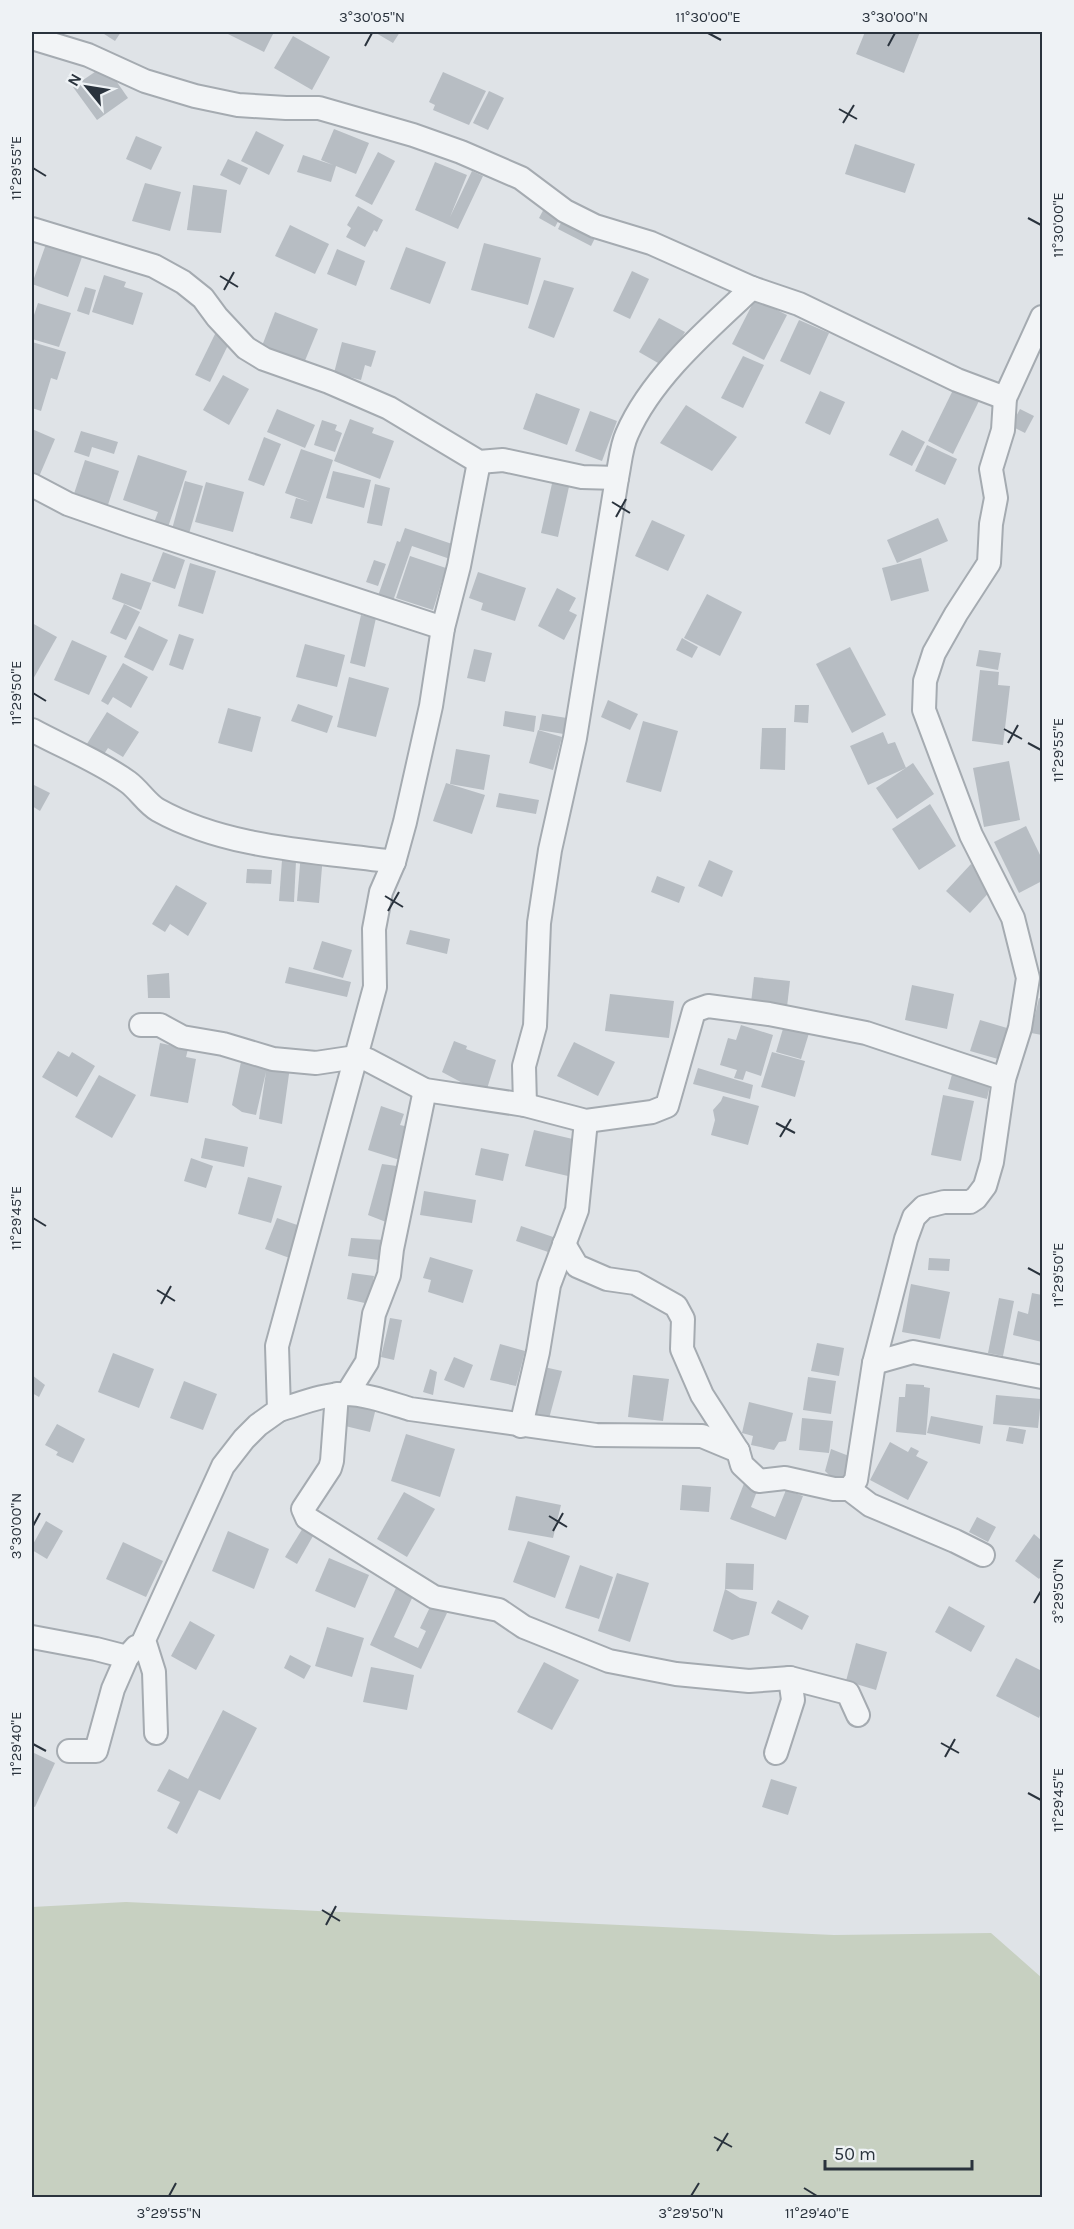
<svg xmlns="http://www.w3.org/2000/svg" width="1074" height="2229" font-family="Karla,sans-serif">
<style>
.green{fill:#c7d0c1}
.building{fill:#b7bdc3}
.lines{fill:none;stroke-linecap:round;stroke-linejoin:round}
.minor-casing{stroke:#a5abb1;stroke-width:26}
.minor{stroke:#f2f4f6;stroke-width:22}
.ticks{fill:none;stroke:#2a333d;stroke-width:2}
.neatline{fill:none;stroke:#2a333d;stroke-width:2}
.ticks-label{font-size:15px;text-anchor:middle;fill:#2a333d}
</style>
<rect width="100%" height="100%" fill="#dfe3e7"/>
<!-- green -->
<polygon class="green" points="126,1902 834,1935 991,1933 1042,1978 1042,2197 32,2197 32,1907"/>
<!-- building -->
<g class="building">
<polygon points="101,32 121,32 115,41"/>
<polygon points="224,32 274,32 264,52"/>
<polygon points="377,32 400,32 393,43 376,33"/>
<polygon points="865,32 920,32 904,73 856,54"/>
<polygon points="293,36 330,57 312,90 274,68"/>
<polygon points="105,65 128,98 97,120 73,87"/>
<polygon points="443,72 486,91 469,125 433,110 435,105 429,102"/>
<polygon points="489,91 504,98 488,130 473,123"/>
<polygon points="334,129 369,143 356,174 336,166 331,182 297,172 303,155 333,165 321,160"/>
<polygon points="256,131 284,145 269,175 241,161"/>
<polygon points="136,136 162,147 151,170 126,159"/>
<polygon points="855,144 915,164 905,193 845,174"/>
<polygon points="378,152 395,161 372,205 355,196"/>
<polygon points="228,159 248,168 240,185 220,175"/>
<polygon points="435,162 467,175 450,217 472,171 483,176 458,229 415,210"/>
<polygon points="145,183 181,192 170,231 132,221"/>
<polygon points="193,185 227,190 221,233 187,230"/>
<polygon points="546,205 562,214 555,227 539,218"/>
<polygon points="358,206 383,220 377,232 374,230 365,247 346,237 351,228 347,225"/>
<polygon points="566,212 599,230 591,246 558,229"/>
<polygon points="290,225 329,244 315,274 275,256"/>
<polygon points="484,243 541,258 528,305 471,290"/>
<polygon points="46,244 82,257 68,297 32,284"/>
<polygon points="406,247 446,262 430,304 390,289"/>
<polygon points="337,249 365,261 356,286 327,274"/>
<polygon points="632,271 649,279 630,319 613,311"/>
<polygon points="104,275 126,282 124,287 143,293 133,325 92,312"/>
<polygon points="544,280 574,288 554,338 528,328"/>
<polygon points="85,287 96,290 89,315 77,311"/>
<polygon points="755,299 787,315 764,360 732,344"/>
<polygon points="38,303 71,313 59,347 32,339 32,321"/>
<polygon points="275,312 318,329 304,363 262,346"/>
<polygon points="659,318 685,332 665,367 639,352"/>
<polygon points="799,320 829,333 810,375 780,361"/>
<polygon points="217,330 232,337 210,382 195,375"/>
<polygon points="32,342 66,352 57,380 51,378 41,411 32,408"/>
<polygon points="342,342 376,351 371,367 365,365 361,380 334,373"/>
<polygon points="743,356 764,365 743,408 721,398"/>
<polygon points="223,375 249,389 229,425 203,410"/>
<polygon points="954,388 979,401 953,454 928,441"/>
<polygon points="820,391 845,402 830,435 805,423"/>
<polygon points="536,393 580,409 567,445 523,429"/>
<polygon points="686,405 737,437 712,471 660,443"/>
<polygon points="277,409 315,425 305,448 267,432"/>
<polygon points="1020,409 1034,416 1025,433 1011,426"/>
<polygon points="590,411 617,421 602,461 575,451"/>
<polygon points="350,419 374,428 372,433 394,441 380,479 334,461"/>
<polygon points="322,420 337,425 335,430 342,433 335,452 314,445"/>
<polygon points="32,429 55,439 38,479 32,476"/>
<polygon points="902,430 925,442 912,466 889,455"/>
<polygon points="81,431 118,442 114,454 92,447 89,457 74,452"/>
<polygon points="264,437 281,444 264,486 248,480"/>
<polygon points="927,445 957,459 945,485 915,471"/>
<polygon points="301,449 333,460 312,524 290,518 296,498 310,502 285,493"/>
<polygon points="138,455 187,471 166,533 152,528 158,512 123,500"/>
<polygon points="85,460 119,471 106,511 72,500"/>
<polygon points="333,471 371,480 364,508 326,498"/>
<polygon points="553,479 570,482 558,537 541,533"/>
<polygon points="185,481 203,486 188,537 171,533"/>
<polygon points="206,482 244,492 233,532 195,522"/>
<polygon points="375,484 390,488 382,526 367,523"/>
<polygon points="938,518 948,541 897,563 887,540"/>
<polygon points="652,520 685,535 668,571 635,556"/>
<polygon points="405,528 458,546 453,560 412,546 393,601 378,596 397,541 400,542"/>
<polygon points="163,552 185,560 175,589 152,581"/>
<polygon points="410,556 446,568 433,610 396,598"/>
<polygon points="921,558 929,591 891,601 882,568"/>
<polygon points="374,560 386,564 378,586 366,582"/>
<polygon points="190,563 216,571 203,614 178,606"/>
<polygon points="478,572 526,588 515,621 481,610 483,603 469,598"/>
<polygon points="121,573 151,583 141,610 112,599"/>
<polygon points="557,588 576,598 569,611 577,615 564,640 538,626"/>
<polygon points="707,594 742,612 720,656 684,638"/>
<polygon points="124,604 140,612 126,640 110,633"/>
<polygon points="361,615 376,618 365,667 350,663"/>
<polygon points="32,623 57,637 32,681"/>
<polygon points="139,626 168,640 153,671 124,657"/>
<polygon points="179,634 194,639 183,670 169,665"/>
<polygon points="682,638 698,647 692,658 676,650"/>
<polygon points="72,640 107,656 89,695 54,680"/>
<polygon points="305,644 345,655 337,687 296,677"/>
<polygon points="850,647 886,715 852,733 816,664"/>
<polygon points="474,649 492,653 485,682 467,678"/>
<polygon points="979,650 1001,653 998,670 976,666"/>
<polygon points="123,663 148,677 131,708 113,697 108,705 101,701"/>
<polygon points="980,670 999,672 998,685 1010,686 1003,745 972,741"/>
<polygon points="349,677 389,688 376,737 337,727"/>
<polygon points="608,700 638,714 630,730 601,717"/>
<polygon points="298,704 333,716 327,733 291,721"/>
<polygon points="795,705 809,705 808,723 794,722"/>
<polygon points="228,708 261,717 252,752 218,743"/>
<polygon points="505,711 536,716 534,732 503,726"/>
<polygon points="107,712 139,732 123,757 108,748 102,757 85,747"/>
<polygon points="542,714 573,719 570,735 539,730"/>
<polygon points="643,721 678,731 661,792 626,782"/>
<polygon points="762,728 786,728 785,770 760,769"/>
<polygon points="538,730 562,737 553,770 529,763"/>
<polygon points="883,732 888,744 895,742 906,768 868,785 850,746"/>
<polygon points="456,749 490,755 484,790 450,784"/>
<polygon points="1009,761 1020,820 984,827 973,768"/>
<polygon points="913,763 934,794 897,819 876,788"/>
<polygon points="446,783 485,795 472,834 433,821"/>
<polygon points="32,784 50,793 40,811 32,806"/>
<polygon points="499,793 539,800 536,814 496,807"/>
<polygon points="930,804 956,846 919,870 892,829"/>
<polygon points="1026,826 1042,859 1042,881 1019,893 994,842"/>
<polygon points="301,853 323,855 319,903 297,901"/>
<polygon points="282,860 296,861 294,902 279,901"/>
<polygon points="709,860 733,871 722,897 698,886"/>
<polygon points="971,864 995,886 970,913 946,891"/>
<polygon points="247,869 272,870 271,884 246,883"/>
<polygon points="657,876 685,887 679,903 651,892"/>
<polygon points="176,885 207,903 188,936 170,924 165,932 152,924"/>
<polygon points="410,930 450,939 447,954 406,944"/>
<polygon points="322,941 352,950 343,978 313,969"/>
<polygon points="289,967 351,982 347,997 285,983"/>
<polygon points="169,973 170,998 148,998 147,975"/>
<polygon points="754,977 790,981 787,1007 751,1003"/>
<polygon points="912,985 954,994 947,1029 905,1020"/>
<polygon points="610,994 674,1001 669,1038 605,1031"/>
<polygon points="1039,998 1042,999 1042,1035 1031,1033"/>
<polygon points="980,1020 1007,1028 998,1059 970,1051"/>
<polygon points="785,1022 810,1030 801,1059 776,1052"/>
<polygon points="741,1025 773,1035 761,1076 746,1071 743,1080 734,1078 737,1070 720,1065 728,1038 736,1040"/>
<polygon points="454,1041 467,1046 466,1049 496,1060 486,1092 470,1087 442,1072"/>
<polygon points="574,1042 615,1062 598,1096 557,1076"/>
<polygon points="160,1043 188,1049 186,1057 196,1059 188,1103 150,1096"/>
<polygon points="58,1051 69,1057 72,1052 95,1066 77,1097 42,1077"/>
<polygon points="772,1052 805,1061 795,1097 761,1087"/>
<polygon points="242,1057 290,1067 282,1124 259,1119 266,1072 256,1115 242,1112 232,1105"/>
<polygon points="954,1067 992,1076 987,1099 948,1089"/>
<polygon points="698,1068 753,1085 750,1099 693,1084"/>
<polygon points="99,1075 136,1095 112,1138 75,1117"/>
<polygon points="943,1095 974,1101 961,1161 931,1155"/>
<polygon points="723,1096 759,1106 748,1145 711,1135 715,1120 713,1110 721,1101"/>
<polygon points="381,1106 404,1114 400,1125 413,1128 403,1161 368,1150"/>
<polygon points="534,1130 577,1140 568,1176 525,1166"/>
<polygon points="205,1138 248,1147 244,1167 201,1158"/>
<polygon points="481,1148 509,1154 503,1181 475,1175"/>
<polygon points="191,1158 213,1166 206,1188 184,1181"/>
<polygon points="382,1164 404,1167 386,1222 368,1215"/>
<polygon points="248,1177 282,1186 271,1223 238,1214"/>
<polygon points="424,1191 476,1200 472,1223 420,1215"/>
<polygon points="277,1218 306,1228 295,1260 265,1249"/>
<polygon points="521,1226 556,1238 551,1253 516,1241"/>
<polygon points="351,1238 385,1240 379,1260 348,1256"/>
<polygon points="430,1257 473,1270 463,1303 428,1292 431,1280 423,1278"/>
<polygon points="929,1258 950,1259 949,1271 928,1270"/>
<polygon points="352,1273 374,1276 369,1304 347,1299"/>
<polygon points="911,1284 950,1292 940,1339 902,1332"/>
<polygon points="1032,1293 1042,1295 1042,1342 1013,1335 1018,1311 1028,1314"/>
<polygon points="999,1298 1014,1301 1003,1356 988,1353"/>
<polygon points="390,1318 402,1320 394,1360 381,1357"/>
<polygon points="817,1343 844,1348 839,1376 811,1371"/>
<polygon points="500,1344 525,1351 516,1386 490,1380"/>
<polygon points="113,1353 154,1369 139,1408 98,1392"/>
<polygon points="454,1357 473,1365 464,1388 444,1380"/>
<polygon points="544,1367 562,1371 548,1422 530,1417"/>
<polygon points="430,1369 437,1372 433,1395 423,1392"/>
<polygon points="32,1375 45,1385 39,1397 32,1393"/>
<polygon points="633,1375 669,1379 663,1421 628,1417"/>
<polygon points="808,1377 836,1381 831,1414 803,1410"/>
<polygon points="184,1381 217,1394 203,1430 170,1418"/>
<polygon points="906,1384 924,1385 924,1387 930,1388 926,1435 896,1432 899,1397 905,1397"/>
<polygon points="996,1395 1041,1399 1038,1428 993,1424"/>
<polygon points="349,1397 377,1404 370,1432 341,1425"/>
<polygon points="749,1402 793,1413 786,1441 779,1442 774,1450 751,1445 753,1436 742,1433"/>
<polygon points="931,1416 983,1426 980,1444 927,1433"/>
<polygon points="802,1418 833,1421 829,1453 799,1450"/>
<polygon points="57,1424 85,1439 73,1463 56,1455 58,1452 45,1445"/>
<polygon points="1009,1427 1026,1430 1023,1444 1006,1441"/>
<polygon points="406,1434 455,1449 440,1497 391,1481"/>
<polygon points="890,1442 908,1452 911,1447 919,1451 916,1456 928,1462 908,1500 870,1480"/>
<polygon points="831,1449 849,1456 844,1477 833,1479 825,1471"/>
<polygon points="745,1481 759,1486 751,1507 775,1517 786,1490 803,1496 786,1540 730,1519"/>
<polygon points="682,1485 711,1487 709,1512 680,1510"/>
<polygon points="404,1492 435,1509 407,1557 377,1539"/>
<polygon points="516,1496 561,1505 553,1538 508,1530"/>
<polygon points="977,1517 996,1527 988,1542 969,1532"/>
<polygon points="46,1521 63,1531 47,1559 32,1550 32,1546"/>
<polygon points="306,1523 317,1529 297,1564 285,1557"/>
<polygon points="228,1531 269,1549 254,1589 212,1571"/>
<polygon points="1034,1534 1042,1541 1042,1575 1039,1579 1015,1561"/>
<polygon points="528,1541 570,1556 555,1598 513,1582"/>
<polygon points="123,1542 163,1561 146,1597 106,1579"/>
<polygon points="329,1558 369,1575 355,1608 315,1591"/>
<polygon points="726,1563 754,1564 753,1590 725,1589 740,1598 757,1602 749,1635 732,1640 713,1631 725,1589"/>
<polygon points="580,1565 613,1577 599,1619 565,1608"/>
<polygon points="617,1573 649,1583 630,1642 598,1631"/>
<polygon points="396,1588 413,1596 394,1637 418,1648 426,1631 420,1628 431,1605 447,1613 421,1669 370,1645"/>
<polygon points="778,1600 809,1616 802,1630 771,1613"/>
<polygon points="949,1606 985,1626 971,1652 935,1632"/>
<polygon points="190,1621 215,1635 196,1670 171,1656"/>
<polygon points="327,1627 364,1638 352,1677 315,1666"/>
<polygon points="856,1643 887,1652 876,1690 846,1681"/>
<polygon points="290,1655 311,1666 304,1679 284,1668"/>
<polygon points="1016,1658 1042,1671 1042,1710 1039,1718 996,1696"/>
<polygon points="544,1662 579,1680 552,1730 517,1712"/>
<polygon points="371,1667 414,1675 407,1710 363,1702"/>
<polygon points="223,1710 257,1728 220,1800 199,1790 177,1834 167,1828 180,1802 157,1791 169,1769 188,1779"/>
<polygon points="32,1752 55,1763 35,1807 32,1806"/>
<polygon points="771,1779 797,1787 788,1815 762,1807"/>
</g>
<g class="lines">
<defs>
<g id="minor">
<polyline points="32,38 88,55 145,81 195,96 238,105 286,108 319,108 413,135 461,152 521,178 565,211 595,226 651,243 752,288 799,304 957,380 1005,398"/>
<polyline points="32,229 154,266 183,282 203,298 217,317 246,348 264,359 329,382 389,408 479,462 503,460 582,477 617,478"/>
<polyline points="32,485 68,504 131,526 443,628"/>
<path d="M32,730C63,747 99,761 128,782C139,790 147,804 158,810C228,849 316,851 394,862"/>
<polyline points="141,1025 160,1025 182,1037 223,1044 273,1059 316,1063 356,1057 368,1060 425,1090 525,1105 586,1121 652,1112 667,1106 694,1011 708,1006 769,1014 866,1033 1004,1079"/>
<path d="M525,1105L524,1066L535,1026L539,923L550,850L575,738L617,478C620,464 621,447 627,434C651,378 708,329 752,288"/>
<polyline points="564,1244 577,1266 607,1279 635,1283 676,1306 683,1319 682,1349 702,1395 738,1451"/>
<polyline points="874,1363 913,1352 1042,1377"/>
<polyline points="337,1394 332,1461 330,1468 303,1509 307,1518 434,1597 499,1610 524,1627 609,1661 676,1674 749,1681 790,1678 848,1693 858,1715"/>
<polyline points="347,1394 367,1362 374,1314 389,1275 392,1249 425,1090"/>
<path d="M279,1410C300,1404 324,1394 345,1394C366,1394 390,1403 410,1409L596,1435L702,1436L738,1451L742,1465L759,1481L785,1478L834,1489H849L856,1480L874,1363L906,1239L914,1217L924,1207L944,1202H970L976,1198L985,1186L992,1162L1004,1079L1020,1028L1028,978L1013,918L971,835L924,710L925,681L934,653L956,614L989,563L991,524L996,498L991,469L1003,430L1005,398L1042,317"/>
<polyline points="521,1426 538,1352 549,1285 577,1210 586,1121"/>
<polyline points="849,1489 870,1505 955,1541 983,1555"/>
<polyline points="32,1637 96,1649 127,1657 136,1647"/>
<polyline points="156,1733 154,1672 144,1640 223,1466 244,1439 258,1425 279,1410 277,1346 375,987 374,929 381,892 394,862 405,822 431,706 443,628 459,566 479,462"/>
<polyline points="69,1751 96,1751 113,1689 127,1657"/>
<polyline points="776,1753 793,1700 790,1678"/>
</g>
</defs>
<!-- minor casing -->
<use href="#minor" class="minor-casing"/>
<!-- minor -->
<use href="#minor" class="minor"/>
</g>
<!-- ticks -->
<path class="ticks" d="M708,33L721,40M365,46L372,33M888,46L895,33M839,109L857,119M843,123L854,105M33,168L46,176M1028,218L1041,225M220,276L238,287M224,290L234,272M612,502L630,513M616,517L626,499M33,693L46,701M1004,729L1022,739M1008,743L1018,725M1028,743L1041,750M385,896L403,907M388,911L399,892M776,1123L795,1133M780,1137L791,1119M33,1218L46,1226M1028,1268L1041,1275M157,1290L175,1301M161,1304L171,1286M549,1516L567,1527M33,1526L40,1513M553,1531L563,1513M1034,1603L1041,1591M941,1743L959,1753M33,1744L46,1751M945,1757L955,1739M1028,1793L1041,1800M322,1910L340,1921M326,1925L336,1906M714,2137L732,2147M717,2151L728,2133M804,2188L817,2196M169,2196L176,2183M691,2196L699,2183"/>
<!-- border -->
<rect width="1074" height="2229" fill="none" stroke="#eef2f5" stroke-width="66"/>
<!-- north arrow -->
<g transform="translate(87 87) rotate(300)" stroke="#eef2f5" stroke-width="4.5" paint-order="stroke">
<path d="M0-4.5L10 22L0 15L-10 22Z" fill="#2a333d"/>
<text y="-9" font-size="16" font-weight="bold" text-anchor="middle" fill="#2a333d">N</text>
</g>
<!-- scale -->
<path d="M825 2160v9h147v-9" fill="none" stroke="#2a333d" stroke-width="3"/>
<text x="834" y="2160" font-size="18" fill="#2a333d" stroke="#eef2f5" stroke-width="4.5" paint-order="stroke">50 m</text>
<rect x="33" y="33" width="1008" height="2163" class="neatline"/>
<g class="ticks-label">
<text x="372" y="22">3°30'05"N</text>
<text x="708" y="22">11°30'00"E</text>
<text x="895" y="22">3°30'00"N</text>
<text transform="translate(16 168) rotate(-90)" y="5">11°29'55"E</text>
<text transform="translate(1058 225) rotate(-90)" y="5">11°30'00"E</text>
<text transform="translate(16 693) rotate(-90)" y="5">11°29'50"E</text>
<text transform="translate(1058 750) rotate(-90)" y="5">11°29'55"E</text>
<text transform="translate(16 1218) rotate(-90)" y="5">11°29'45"E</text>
<text transform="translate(1058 1275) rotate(-90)" y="5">11°29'50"E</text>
<text transform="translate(16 1526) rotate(-90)" y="5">3°30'00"N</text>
<text transform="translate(1058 1591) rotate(-90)" y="5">3°29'50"N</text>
<text transform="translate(16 1744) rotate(-90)" y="5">11°29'40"E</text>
<text transform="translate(1058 1800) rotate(-90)" y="5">11°29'45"E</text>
<text x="169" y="2218">3°29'55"N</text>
<text x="691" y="2218">3°29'50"N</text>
<text x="817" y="2218">11°29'40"E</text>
</g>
</svg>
